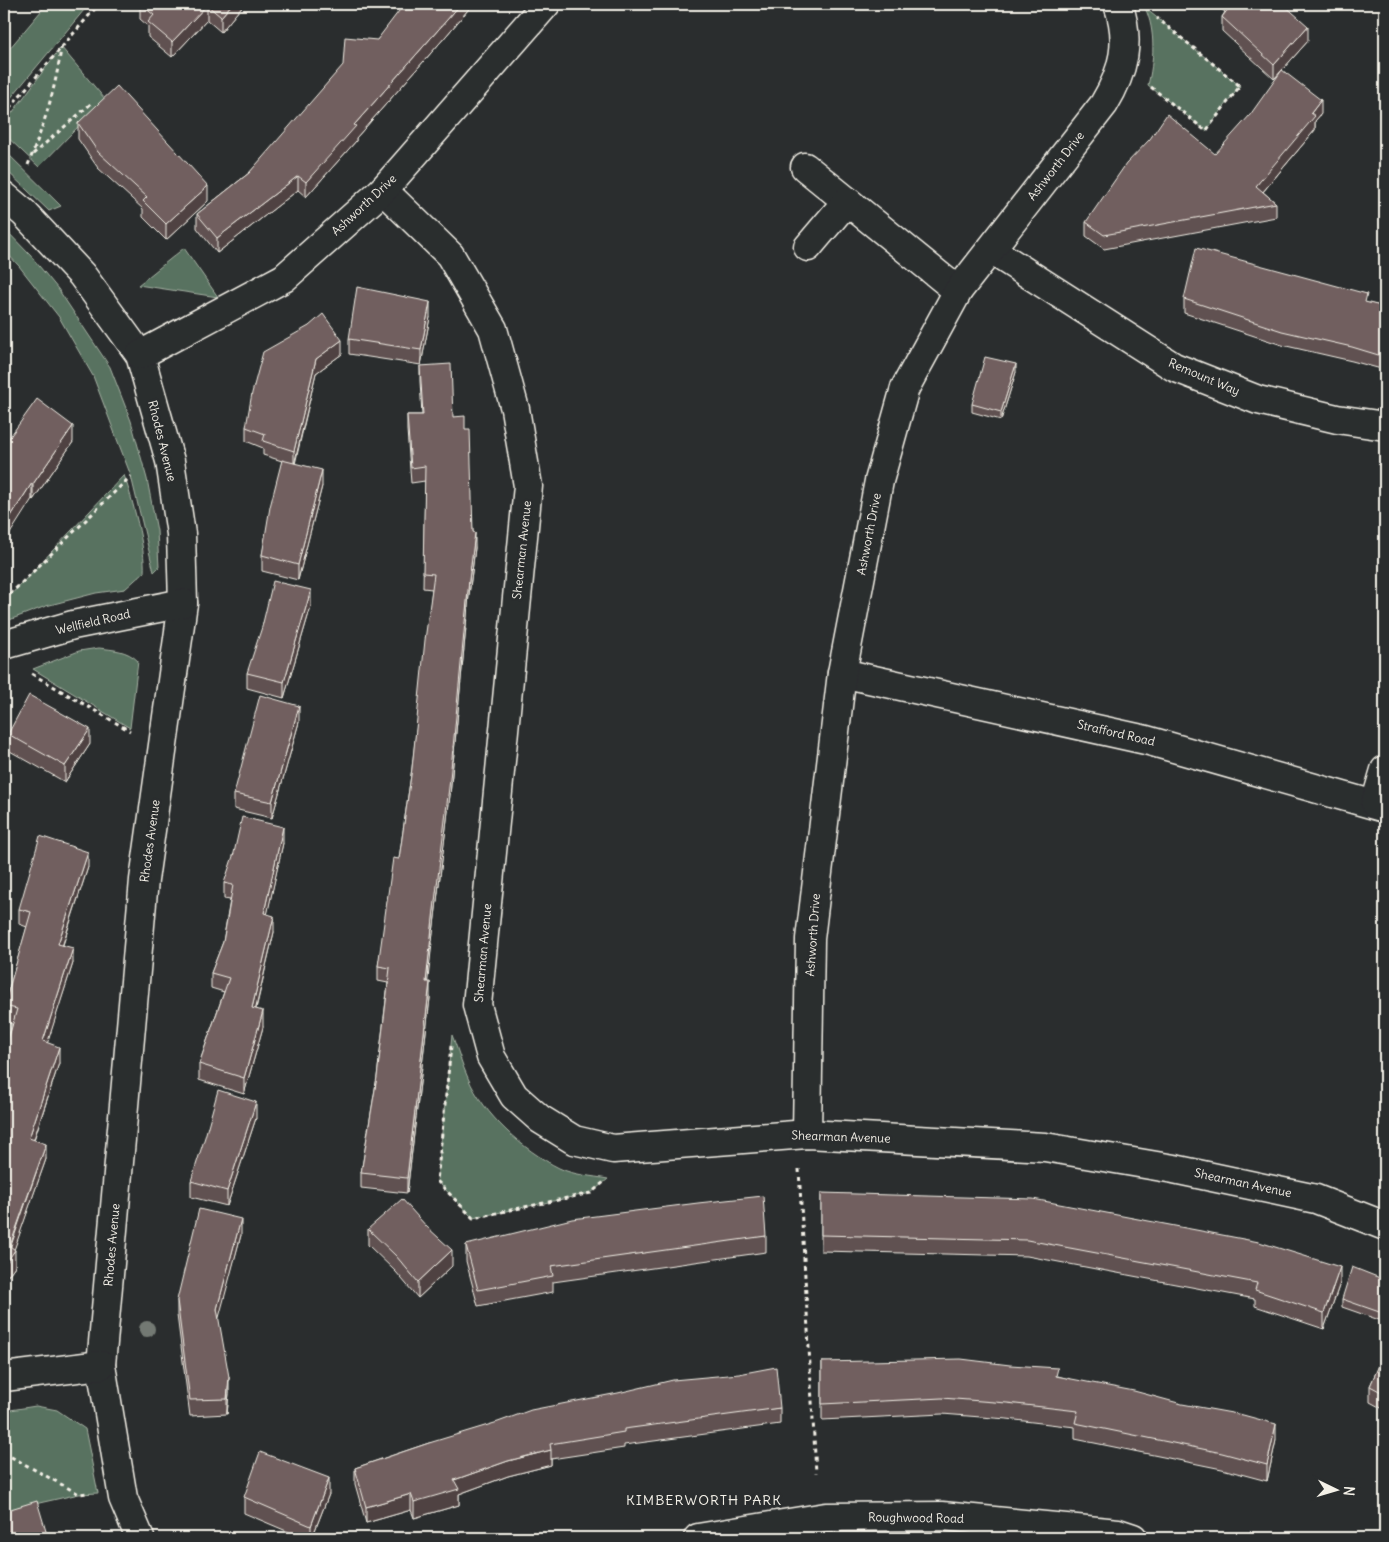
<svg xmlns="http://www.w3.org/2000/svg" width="1389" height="1542" font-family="Delius,sans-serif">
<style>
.green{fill:#587260;stroke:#a6b2a4}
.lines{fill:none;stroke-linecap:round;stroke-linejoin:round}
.minor-casing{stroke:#f4f1e8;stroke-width:31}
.path{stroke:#f4f1e8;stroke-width:3;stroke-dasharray:4 4;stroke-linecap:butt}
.minor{stroke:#2a2d2e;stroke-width:28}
.tree{fill:#737973}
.wall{fill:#615151;stroke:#f4f1e8}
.shaded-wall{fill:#4f4242;stroke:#f4f1e8}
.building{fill:#715e5e;stroke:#f4f1e8}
.labels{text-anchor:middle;stroke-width:5;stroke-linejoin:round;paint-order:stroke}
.street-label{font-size:12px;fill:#f4f1e8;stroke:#2a2d2e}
.neighbourhood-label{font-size:14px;letter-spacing:1px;fill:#f4f1e8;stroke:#2a2d2e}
</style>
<rect width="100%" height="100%" fill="#2a2d2e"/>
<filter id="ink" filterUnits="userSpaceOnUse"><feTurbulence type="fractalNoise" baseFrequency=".02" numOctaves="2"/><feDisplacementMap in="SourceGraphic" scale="10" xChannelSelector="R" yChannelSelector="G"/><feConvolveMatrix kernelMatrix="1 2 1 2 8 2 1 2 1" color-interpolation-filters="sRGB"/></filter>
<g filter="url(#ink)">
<!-- green -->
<g class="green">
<polygon points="47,4 89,4 4,106 4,55"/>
<path d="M1145,8L1240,86L1206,131L1148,85C1154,62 1156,30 1145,8Z"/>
<polygon points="61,47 105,99 39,167 4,134 4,124"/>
<polygon points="4,150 61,206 49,211 4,168"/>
<polygon points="4,228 30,255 58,289 110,367 131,421 147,479 157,531 159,567 154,572 131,476 93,376 59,317 19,266 4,250"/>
<polygon points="184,248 218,297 138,285"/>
<path d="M124,475C132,498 146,549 144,572L125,589L96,593L46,606L4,622V602Z"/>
<path d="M99,648C114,650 127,650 138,661L130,728L33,669L79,651Z"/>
<path d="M452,1035C458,1050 462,1065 468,1078C484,1115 523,1150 559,1168C573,1175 592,1176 608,1179L591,1193L473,1218L437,1181Z"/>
<polygon points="36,1406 57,1410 85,1429 98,1493 79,1494 4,1511 4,1411"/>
</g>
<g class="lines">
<defs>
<g id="minor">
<polyline points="805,167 958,291"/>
<polyline points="383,190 450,255 493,329 515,409 528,486 477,1005 491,1057 514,1096 540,1119 574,1140 613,1149 807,1134 1045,1147 1174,1169 1316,1199 1385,1226"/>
<polyline points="4,196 24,213 82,275 140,355 170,461 181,534 183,603 144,880 101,1365 123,1498 140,1538"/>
<polyline points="808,247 847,201"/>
<polyline points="991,250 1174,367 1258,400 1337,419 1385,426"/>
<polyline points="140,355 284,278 383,190 546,4"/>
<polyline points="4,645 73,625 183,603"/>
<polyline points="842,673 1146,740 1385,808"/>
<polyline points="1375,804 1385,770"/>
<path d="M807,1134L810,939L842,673L879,481L905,388L958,291L1104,104C1124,71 1131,41 1118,4"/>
<polyline points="4,1377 101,1365"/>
<polyline points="698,1538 826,1517 942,1516 1118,1533 1133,1538"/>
</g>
</defs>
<!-- minor casing -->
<use href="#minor" class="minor-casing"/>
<!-- path -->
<g class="path">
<polyline points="1151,87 1206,131 1240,86 1157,18"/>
<polyline points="4,114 99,4"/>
<polyline points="33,154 93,102"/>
<path d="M28,165C43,127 56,89 61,48"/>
<polyline points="4,600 131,476"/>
<polyline points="32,674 130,731"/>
<polyline points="451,1046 437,1181 473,1218 591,1193 604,1182"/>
<polyline points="799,1169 816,1473"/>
<polyline points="4,1453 79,1494 88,1493"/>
</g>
<!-- minor -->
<use href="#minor" class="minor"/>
</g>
<!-- trees -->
<circle class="tree" cx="147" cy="1329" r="8"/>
<!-- wall -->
<g class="wall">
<polygon points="140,4 244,4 221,32 207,20 172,57 148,37 148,26 140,19"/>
<polygon points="409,4 473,4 446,36 356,138 356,141 306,197 298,190 217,253 197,228 197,214 249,173 377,40"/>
<polygon points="1215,4 1283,4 1308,41 1274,79 1222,31 1222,17 1225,12"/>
<polygon points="1321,114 1315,121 1315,130 1263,192 1276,203 1276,217 1104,249 1086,236 1086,222 1215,154"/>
<polygon points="78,123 208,201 166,240 143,217 143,209 98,168 78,139"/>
<polygon points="1184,299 1367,303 1385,307 1385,370 1352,361 1282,345 1184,313"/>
<polygon points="430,317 421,365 349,354 349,339"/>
<polygon points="309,326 342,354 316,373 295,464 322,486 298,580 262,571 262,555 282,461 263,455 263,448 246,441 246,427"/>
<polygon points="420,366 453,417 465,429 473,532 475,548 469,595 450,795 433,933 427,982 430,998 407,1193 361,1188 361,1173 377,1077 388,983 378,981 378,966 399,859 412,768 432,589 423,588 425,481 411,483 407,430 407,415 422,415 420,381"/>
<polygon points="1016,372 1001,420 972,412 972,404"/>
<polygon points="73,442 33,500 32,499 4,445"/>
<polygon points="311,606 284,698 247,688 247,673"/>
<polygon points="299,722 272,818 234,809 234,794"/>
<polygon points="8,734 90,744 65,782 8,750"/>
<polygon points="283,843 267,914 274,932 256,1009 263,1027 244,1094 199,1080 199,1064 224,992 211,988 211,973 223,942 230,900 224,899 224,883"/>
<polygon points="88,867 63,945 73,963 47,1043 59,1063 34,1140 46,1159 14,1249 15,1266 4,1281 4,1054 12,1024 4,1021 4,1006 27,927 19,924 19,909"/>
<polygon points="256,1118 227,1206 191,1197 191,1181"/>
<polygon points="821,1193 1340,1283 1324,1329 1255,1306 1255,1299 1027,1256 821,1251"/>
<polygon points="368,1229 452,1266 418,1298 396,1272 368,1245"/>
<polygon points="241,1235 218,1318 229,1393 227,1414 190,1416 177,1315 177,1300"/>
<polygon points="766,1236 766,1252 553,1282 553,1292 478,1306 466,1261 466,1245"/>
<polygon points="1385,1280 1385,1322 1342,1307 1342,1299"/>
<polygon points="1385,1352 1385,1410 1370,1402 1370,1386"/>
<polygon points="822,1362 1058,1376 1276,1440 1267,1481 1222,1469 1075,1439 1075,1427 1007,1419 942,1414 822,1420"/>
<polygon points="780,1408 780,1424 624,1445 624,1448 551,1459 551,1465 508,1476 459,1494 459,1505 414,1518 411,1510 366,1523 355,1484 355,1468 429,1443"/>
<polygon points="329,1494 312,1538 303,1538 244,1513 244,1497"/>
</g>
<!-- shaded-wall -->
<g class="shaded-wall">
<polygon points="232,4 244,4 221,32 221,17"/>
<polygon points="461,4 473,4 446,36 356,138 356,141 306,197 306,182 354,125"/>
<polygon points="207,5 207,20 172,57 172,42"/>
<polygon points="1308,26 1308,41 1274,79 1274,65"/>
<polygon points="1321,100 1321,114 1315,121 1315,130 1256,200 1256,186"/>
<polygon points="298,176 298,190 217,253 217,238"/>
<polygon points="208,186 208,201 166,240 166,224"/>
<polygon points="430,302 430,317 421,365 421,350"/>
<polygon points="342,340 342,354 316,373 294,465 294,451 316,359"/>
<polygon points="1016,364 1016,372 1001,420 1001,412"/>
<polygon points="73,426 73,442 33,500 33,484"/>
<polygon points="322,470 322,486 298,580 298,565"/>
<polygon points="32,483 32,499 4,543 4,527"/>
<polygon points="475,533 475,548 469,595 450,795 433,933 426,997 426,982 469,580"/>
<polygon points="311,590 311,606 284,698 284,682"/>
<polygon points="299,706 299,722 272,818 272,802"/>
<polygon points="90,729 90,744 65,782 65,766"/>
<polygon points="283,827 283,843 264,929 264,913"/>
<polygon points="88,852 88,867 58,959 58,944"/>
<polygon points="274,916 274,932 252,1024 252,1008"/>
<polygon points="73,948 73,963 43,1057 43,1041"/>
<polygon points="430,982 430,998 407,1193 407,1178"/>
<polygon points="263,1011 263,1027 244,1094 244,1078"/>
<polygon points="59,1047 59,1063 29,1154 29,1138"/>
<polygon points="256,1102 256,1118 227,1206 227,1191"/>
<polygon points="46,1144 46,1159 13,1253 15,1250 15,1266 4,1281 4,1266"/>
<polygon points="241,1219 241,1235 217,1325 217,1309"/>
<polygon points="452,1250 452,1266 418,1298 418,1282"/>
<polygon points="1340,1267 1340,1283 1324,1329 1324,1313"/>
<polygon points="229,1377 229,1393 227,1414 227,1399"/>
<polygon points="1276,1424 1276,1440 1267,1481 1267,1465"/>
<polygon points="551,1450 551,1465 508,1476 459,1494 459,1505 414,1518 414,1502 454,1480 508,1461"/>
<polygon points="329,1478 329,1494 312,1538 311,1538 311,1526"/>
<polygon points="411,1494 411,1510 366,1523 366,1507"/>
</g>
<!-- building -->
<g class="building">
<polygon points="140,4 232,4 221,17 207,5 172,42 148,22 154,15"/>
<polygon points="409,4 461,4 446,21 354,125 356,126 306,182 298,176 217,238 197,214 249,173 343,65 345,37 377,40 402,7 404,10"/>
<polygon points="1232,4 1283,4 1308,26 1274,65 1222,17"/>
<polygon points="1282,70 1321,100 1311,113 1315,116 1256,186 1276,203 1104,235 1086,222 1126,164 1150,139 1167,114 1215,154 1250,115"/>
<polygon points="117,86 208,186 166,224 143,201 147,197 98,152 78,123"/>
<polygon points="1196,248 1367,294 1365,302 1385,307 1385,357 1352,347 1282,331 1184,299"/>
<polygon points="357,287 430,302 421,350 349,339"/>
<polygon points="323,314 342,340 316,359 294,451 263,441 265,434 246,427 252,393 263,352 309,326"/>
<polygon points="985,357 1016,364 1001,412 972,404"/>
<polygon points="451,364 453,417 465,416 465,429 470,429 473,532 475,533 469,580 450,779 433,918 426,982 430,982 407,1178 361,1173 377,1077 390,968 378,966 393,858 399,859 412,768 425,640 434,574 423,573 425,466 411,468 407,415 423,415 420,366"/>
<polygon points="37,399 73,426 33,484 32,483 4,527 4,445"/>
<polygon points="282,460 322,470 298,565 262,555 270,507"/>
<polygon points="273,581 311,590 284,682 247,673 262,627"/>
<polygon points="29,695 90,729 65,766 8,734"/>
<polygon points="260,695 299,706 272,802 234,794"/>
<polygon points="242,817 283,827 264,913 274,916 252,1008 263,1011 244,1078 199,1064 229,978 211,973 223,942 233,885 224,883 234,853"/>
<polygon points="40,836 88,852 58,944 73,948 43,1041 59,1047 29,1138 46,1144 10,1246 15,1250 4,1266 4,1054 17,1009 4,1006 31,912 19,909"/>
<polygon points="218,1090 256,1102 227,1191 191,1181 205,1137"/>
<polygon points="821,1193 1033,1199 1259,1242 1340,1267 1324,1313 1255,1290 1257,1283 1027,1240 821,1235"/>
<polygon points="763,1196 766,1236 551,1266 553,1276 478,1290 466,1245 572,1219 698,1203"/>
<polygon points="402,1199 427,1227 452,1250 418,1282 396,1256 368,1229"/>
<polygon points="199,1209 241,1219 217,1309 229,1377 227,1399 190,1400 177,1300"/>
<polygon points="1352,1267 1385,1280 1385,1314 1342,1299"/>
<polygon points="1385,1352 1385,1394 1370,1386"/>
<polygon points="961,1359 1010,1365 1058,1368 1056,1376 1134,1391 1182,1404 1243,1415 1276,1424 1267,1465 1222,1453 1075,1423 1078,1411 1007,1403 942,1398 822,1404 822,1362"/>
<polygon points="776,1367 780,1408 624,1429 624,1432 550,1444 551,1450 508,1461 454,1480 459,1489 414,1502 411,1494 366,1507 355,1468 429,1443 498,1422 531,1410 618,1393 673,1380 739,1374"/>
<polygon points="260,1452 329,1478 311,1526 244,1497"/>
<polygon points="37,1501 48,1538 4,1538 4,1511"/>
</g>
</g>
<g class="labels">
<!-- street labels -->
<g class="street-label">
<text transform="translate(1056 166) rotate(-52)" y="4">Ashworth Drive</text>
<text transform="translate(364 205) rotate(-43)" y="4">Ashworth Drive</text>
<text transform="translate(1204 377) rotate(23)" y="4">Remount Way</text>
<text transform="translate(162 441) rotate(76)" y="4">Rhodes Avenue</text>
<text transform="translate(869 534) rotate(-79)" y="4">Ashworth Drive</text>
<text transform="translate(522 550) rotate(-84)" y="4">Shearman Avenue</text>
<text transform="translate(93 622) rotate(-13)" y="4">Wellfield Road</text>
<text transform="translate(1116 733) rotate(13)" y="4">Strafford Road</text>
<text transform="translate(150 841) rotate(-82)" y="4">Rhodes Avenue</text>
<text transform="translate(813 935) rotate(-86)" y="4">Ashworth Drive</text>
<text transform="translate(483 953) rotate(-85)" y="4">Shearman Avenue</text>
<text transform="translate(841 1137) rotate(2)" y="4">Shearman Avenue</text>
<text transform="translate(1243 1183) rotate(12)" y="4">Shearman Avenue</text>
<text transform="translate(112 1245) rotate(-85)" y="4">Rhodes Avenue</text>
<text transform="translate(916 1518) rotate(1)" y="4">Roughwood Road</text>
</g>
<!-- neighbourhood labels -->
<g class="neighbourhood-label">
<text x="704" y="1505">KIMBERWORTH PARK</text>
</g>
</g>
<!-- margin -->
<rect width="1389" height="1542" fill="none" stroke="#2a2d2e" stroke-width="20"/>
<rect x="10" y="10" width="1369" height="1522" fill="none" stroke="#f4f1e8" stroke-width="2" filter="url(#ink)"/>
<!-- north arrow -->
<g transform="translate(1336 1490) rotate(95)" stroke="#2a2d2e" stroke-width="4" paint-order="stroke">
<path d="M0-4L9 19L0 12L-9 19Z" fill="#f4f1e8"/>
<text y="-8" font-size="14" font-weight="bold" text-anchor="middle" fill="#f4f1e8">N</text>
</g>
</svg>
